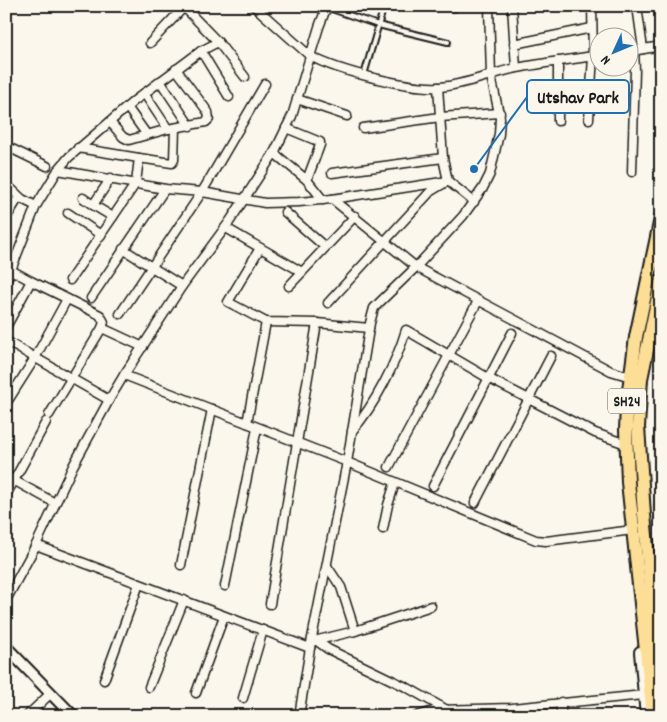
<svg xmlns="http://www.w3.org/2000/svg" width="667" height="722" font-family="Dekko,sans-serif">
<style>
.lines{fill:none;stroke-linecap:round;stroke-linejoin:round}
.service-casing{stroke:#1c1c1c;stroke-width:8}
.minor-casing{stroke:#1c1c1c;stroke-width:11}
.tertiary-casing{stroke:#1c1c1c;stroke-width:14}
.primary-casing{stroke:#1c1c1c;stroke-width:16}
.service{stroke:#fbf7ec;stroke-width:4}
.minor{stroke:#fbf7ec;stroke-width:8}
.tertiary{stroke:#fbf7ec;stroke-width:10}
.primary{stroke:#fcde96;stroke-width:12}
.labels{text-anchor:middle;stroke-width:5;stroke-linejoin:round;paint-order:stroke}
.shield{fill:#fbf7ec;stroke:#5f5e5a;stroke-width:1}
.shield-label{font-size:15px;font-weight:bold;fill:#1c1c1c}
.leader{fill:none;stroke:#1f6fb2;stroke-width:2}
.callout-dot{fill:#1f6fb2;stroke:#fbf7ec;stroke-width:2}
.callout{fill:#fbf7ec;stroke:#1f6fb2;stroke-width:2}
.callout-label{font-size:18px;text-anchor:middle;font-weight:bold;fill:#1c1c1c}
</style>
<rect width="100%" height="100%" fill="#fbf7ec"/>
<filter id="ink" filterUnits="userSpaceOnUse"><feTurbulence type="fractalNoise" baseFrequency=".02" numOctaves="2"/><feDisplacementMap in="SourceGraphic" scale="10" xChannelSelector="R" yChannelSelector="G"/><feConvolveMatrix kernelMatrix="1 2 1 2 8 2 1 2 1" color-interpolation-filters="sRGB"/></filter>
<g filter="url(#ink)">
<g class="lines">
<defs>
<g id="service">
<polyline points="326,7 378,25 448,42"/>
<polyline points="364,75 384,6"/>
</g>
<g id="minor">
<path d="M254,6L310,56C338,71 408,89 440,87C466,85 492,73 517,68C542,63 568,60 593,56L589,119"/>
<polyline points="327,6 319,27 292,116 274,153 230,221 182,286 124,375 347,462 370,323 374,308 381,301 416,267 463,216 483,188 490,174 499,134 500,118 491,76 489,6"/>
<polyline points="454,6 454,7"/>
<polyline points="512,6 516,68"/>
<polyline points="592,6 593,56 600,55"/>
<polyline points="637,6 643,49"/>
<polyline points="218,42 245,77"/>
<polyline points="150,43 184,7"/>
<polyline points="514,44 592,28"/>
<polyline points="638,50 661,46"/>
<polyline points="201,51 229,97"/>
<polyline points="160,81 190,126"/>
<polyline points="144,93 168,129"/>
<polyline points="297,99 347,116"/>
<polyline points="127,107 147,135"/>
<polyline points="558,121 558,61"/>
<polyline points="110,122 123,137 129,140 168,129 206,122 209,119 208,112 176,69"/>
<polyline points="286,128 320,142 320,145 307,180"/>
<polyline points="363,128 440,117 500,113"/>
<polyline points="6,146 47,166"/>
<polyline points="274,153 307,180 323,200"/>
<polyline points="139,158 172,163 174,160 175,128"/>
<polyline points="58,170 165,189 202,192 265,203 299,202 332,199 416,267 429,274 611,371 634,378"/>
<polyline points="632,172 635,70 634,50"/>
<polyline points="332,173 443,158"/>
<polyline points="111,178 93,205 113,217"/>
<polyline points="6,184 22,199 36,206"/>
<polyline points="83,198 93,205"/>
<polyline points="332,199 448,181 474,202"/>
<polyline points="285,212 325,247"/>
<polyline points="68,213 101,235"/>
<polyline points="6,218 19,197"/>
<polyline points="226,228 302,272"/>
<polyline points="260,248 228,302 266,322 317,323 369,328"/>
<polyline points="123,249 182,286"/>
<polyline points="70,280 136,183 139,158 78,148"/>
<polyline points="6,281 11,270 7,270"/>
<polyline points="31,281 100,315 104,322 102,328 49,415"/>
<polyline points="289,286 355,216"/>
<polyline points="91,298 165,189"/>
<polyline points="328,303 431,191 448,181 443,158 438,87"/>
<polyline points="120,314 202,192 265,84"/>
<polyline points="6,327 31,281 11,270 36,206 58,170 69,157 134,101 201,51 218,42 183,6"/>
<polyline points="102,328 143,347"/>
<polyline points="6,341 109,400 73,466 36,545 6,600"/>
<polyline points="109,400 124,375"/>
<polyline points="7,402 35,358 67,299"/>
<polyline points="247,423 266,322"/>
<path d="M352,431C375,405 396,363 406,330L488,378L595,433L626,444"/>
<polyline points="389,467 478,301"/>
<polyline points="6,476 55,503"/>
<polyline points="433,486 512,333"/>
<polyline points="6,495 46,422"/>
<polyline points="475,503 551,356"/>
<polyline points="383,529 388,505 395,483"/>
<polyline points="36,545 310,648"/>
<polyline points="181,565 212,409"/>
<polyline points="327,566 341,587 355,631"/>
<polyline points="225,586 257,428"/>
<polyline points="270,604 317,323"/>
<polyline points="314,641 355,631 431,606"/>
<polyline points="317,641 328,649 408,688 447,710"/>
<polyline points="104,680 139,584"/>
<polyline points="149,687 184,600"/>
<polyline points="196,693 224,616"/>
<polyline points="243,698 263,630"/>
<polyline points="561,702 561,716"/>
<polyline points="27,716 51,693"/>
<polyline points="299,716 310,648 347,462 536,540 546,541 633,530"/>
<polyline points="417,716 437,710 512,708 644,695"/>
</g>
<g id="tertiary">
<polyline points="655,590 658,597 661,621"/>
<polyline points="6,647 73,716"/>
<polyline points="640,652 646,716"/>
</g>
<g id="primary">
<polyline points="661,282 641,379 638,427 644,514 661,697"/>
<polyline points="653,716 628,482 626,430 627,405 636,337 661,218"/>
</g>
</defs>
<!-- service casing -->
<use href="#service" class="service-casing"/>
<!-- minor casing -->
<use href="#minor" class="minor-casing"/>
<!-- tertiary casing -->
<use href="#tertiary" class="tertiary-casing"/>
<!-- primary casing -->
<use href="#primary" class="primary-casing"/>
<!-- service -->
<use href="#service" class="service"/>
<!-- minor -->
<use href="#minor" class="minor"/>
<!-- tertiary -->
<use href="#tertiary" class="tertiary"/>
<!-- primary -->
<use href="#primary" class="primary"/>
</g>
</g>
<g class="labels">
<!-- shield labels -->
<rect class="shield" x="608" y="388.5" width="38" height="25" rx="4"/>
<g class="shield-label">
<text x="627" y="406">SH24</text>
</g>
</g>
<!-- callouts -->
<path class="leader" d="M474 169L527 97"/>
<circle class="callout-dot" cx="474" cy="169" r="5"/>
<rect class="callout" x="527" y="80" width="102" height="33" rx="5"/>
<g class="callout-label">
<text x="578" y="103">Utshav Park</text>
</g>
<!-- margin -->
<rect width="667" height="722" fill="none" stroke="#fbf7ec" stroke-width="25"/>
<rect x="12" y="12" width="642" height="697" fill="none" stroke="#1c1c1c" stroke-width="2" filter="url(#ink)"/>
<!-- north arrow -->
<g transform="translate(614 52) rotate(226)"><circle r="24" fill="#fbf7ec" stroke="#a29f99"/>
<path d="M0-4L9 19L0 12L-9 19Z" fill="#1f6fb2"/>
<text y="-8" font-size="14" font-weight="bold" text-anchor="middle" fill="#1c1c1c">N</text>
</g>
</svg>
